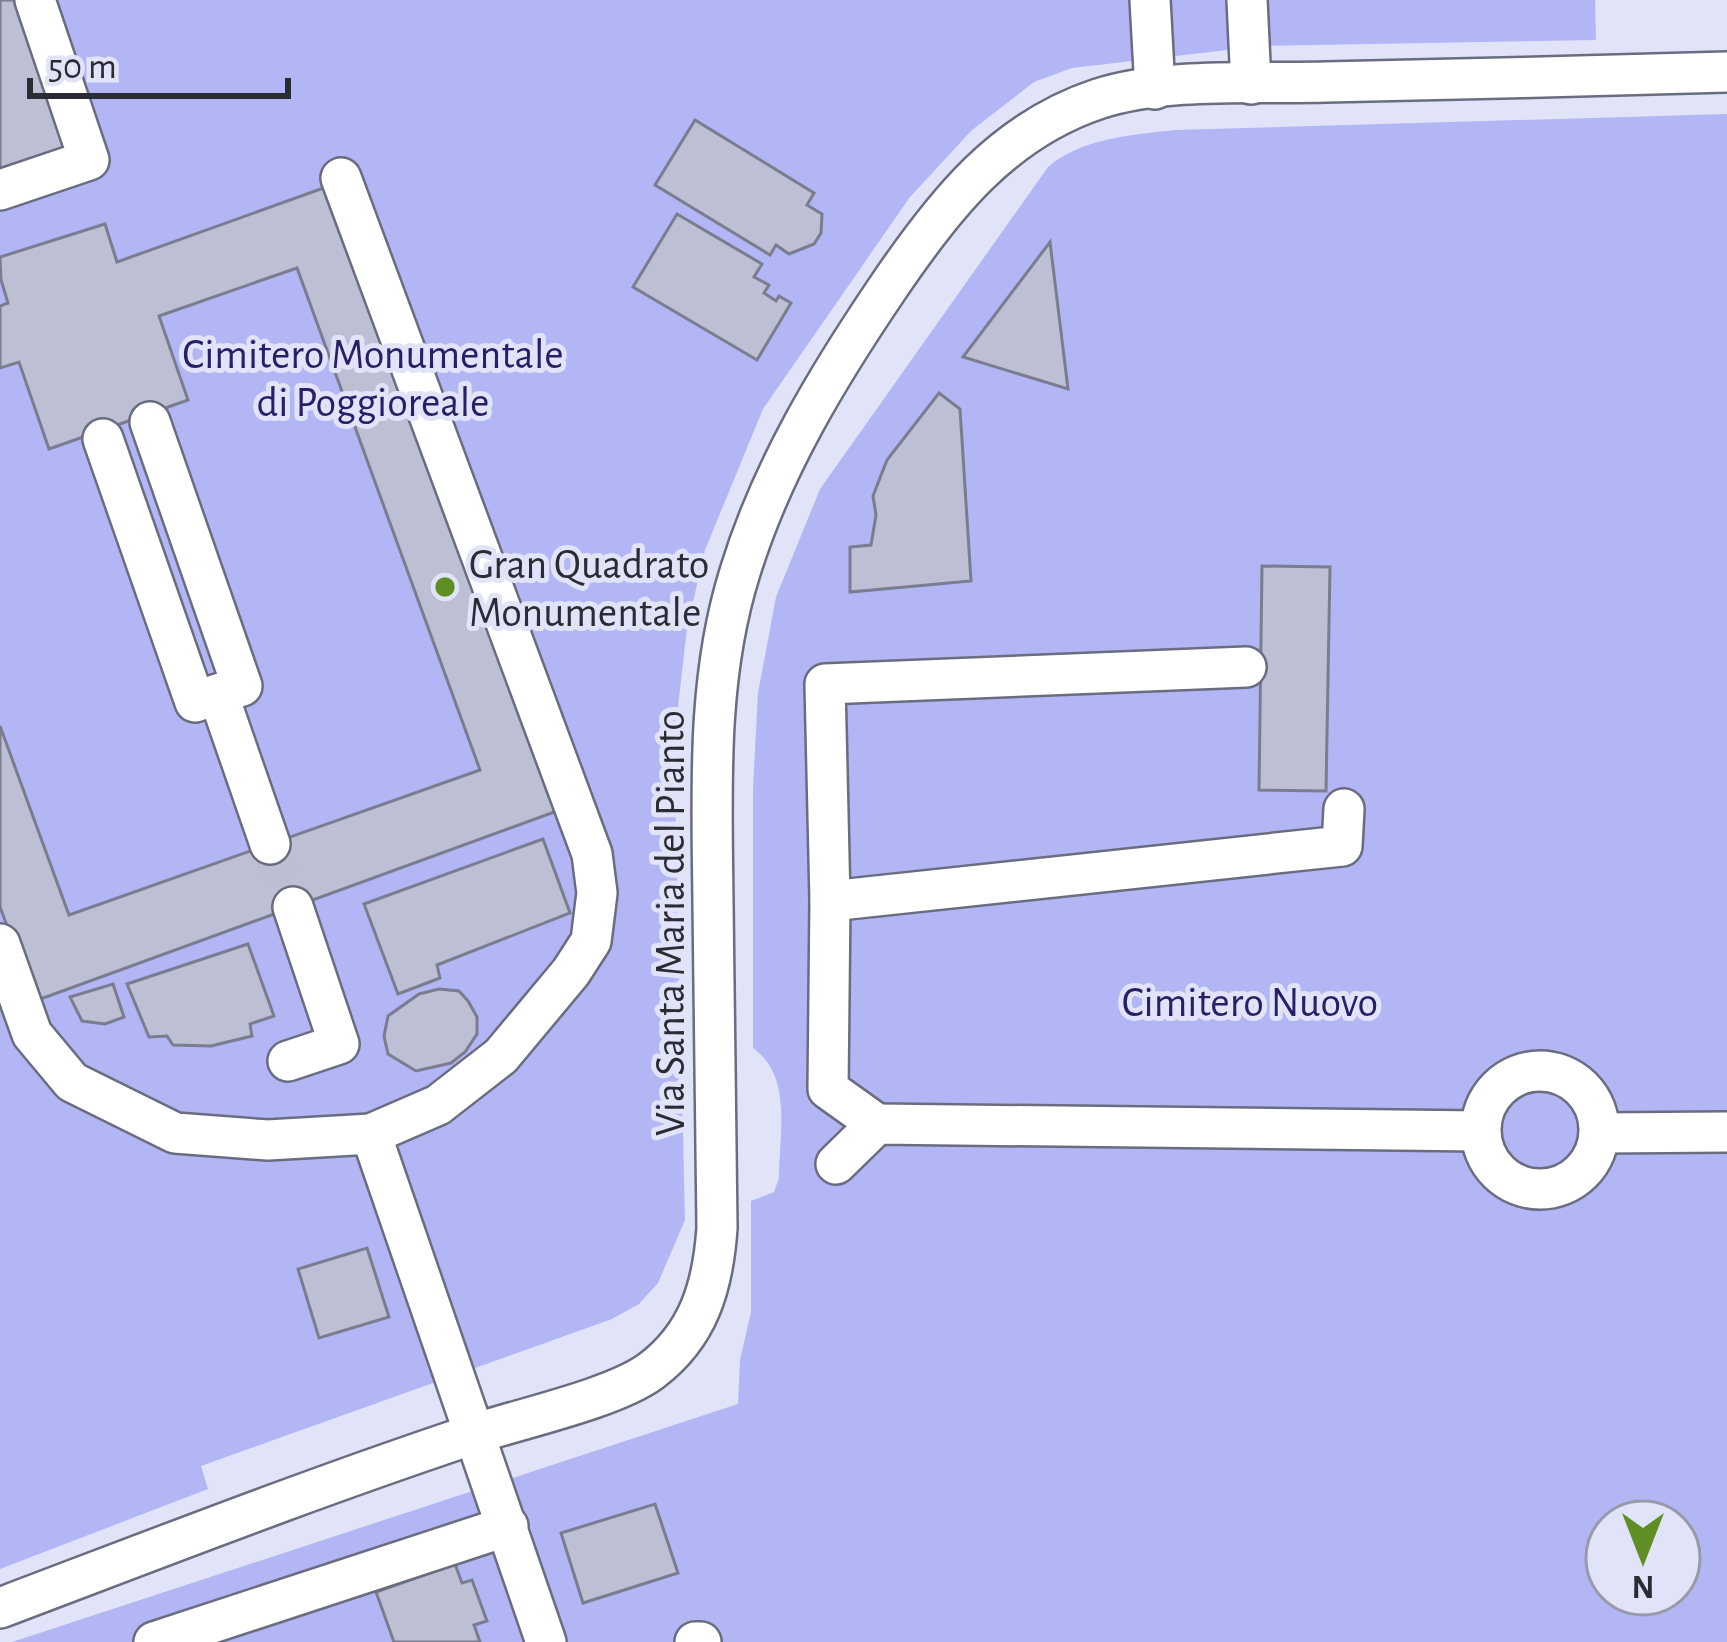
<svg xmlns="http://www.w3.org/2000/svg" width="1727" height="1642" font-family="'Alegreya Sans',sans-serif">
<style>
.green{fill:#b2b6f5;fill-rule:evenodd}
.building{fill:#bdbfd4;stroke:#7a7c8f;stroke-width:3}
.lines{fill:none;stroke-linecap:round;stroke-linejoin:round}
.minor-tunnel{stroke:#bcbfd1;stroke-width:39;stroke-dasharray:39 20;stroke-linecap:butt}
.minor-casing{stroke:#6a6c7f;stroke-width:44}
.minor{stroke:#fff;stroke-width:39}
.poi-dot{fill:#5f8f24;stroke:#e1e4f9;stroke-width:4.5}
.labels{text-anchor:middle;stroke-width:10;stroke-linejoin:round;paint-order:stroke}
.park-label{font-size:42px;fill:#272068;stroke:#e1e4f9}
.poi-label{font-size:42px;fill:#2a2b33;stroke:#e1e4f9;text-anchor:start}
.street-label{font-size:42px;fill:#2a2b33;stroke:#e1e4f9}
</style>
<rect width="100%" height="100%" fill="#e1e4f9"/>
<!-- green -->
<g class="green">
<polygon points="0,0 1595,0 1596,40 1262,46 1072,68 1034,82 972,130 910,197 763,409 705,550 687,628 674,742 685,1220 658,1283 639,1304 612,1319 201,1466 208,1489 0,1569"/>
<path d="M1727,114V1642H12L738,1404L740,1360L751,1312V1201L774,1192L779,1178C779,1134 793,1076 753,1048V788L758,693L776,597L820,489L1048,167C1082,138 1132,135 1175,130ZM1607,1522H1679V1594H1607Z"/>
</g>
<!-- building -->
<g class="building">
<polygon points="0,0 28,0 78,147 0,174"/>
<polygon points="695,120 814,193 807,205 822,214 821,233 814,244 789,254 776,245 770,255 655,185"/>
<polygon points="332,185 557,811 35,1001 0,907 0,726 69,915 480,770 297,268 159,316 188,400 49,449 19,362 0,368 0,306 8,303 1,280 0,257 105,224 117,262"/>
<polygon points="677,214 762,264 754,277 769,285 764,293 776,301 779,296 791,303 757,360 633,287"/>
<polygon points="1050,242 1068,389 963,357"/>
<polygon points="939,393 960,409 971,581 850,592 850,547 871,545 876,515 873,496 887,460"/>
<polygon points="1262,566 1330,567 1326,791 1259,790"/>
<polygon points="543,839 570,913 437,965 440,978 398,994 364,904"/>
<polygon points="248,944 274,1016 250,1024 252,1036 211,1046 173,1045 167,1036 149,1037 127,984"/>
<polygon points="113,984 124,1017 105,1024 82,1021 70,997"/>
<polygon points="439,989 459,991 468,1001 477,1017 477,1034 465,1052 451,1063 416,1071 388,1054 384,1036 388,1016 419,994"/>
<polygon points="367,1248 389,1317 319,1338 298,1269"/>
<polygon points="655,1504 678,1573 583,1603 561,1533"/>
<polygon points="455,1564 462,1583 472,1580 487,1621 474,1625 480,1642 394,1642 376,1592"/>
</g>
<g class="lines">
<!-- minor-tunnel -->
<polyline class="minor-tunnel" points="270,844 293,907"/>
<defs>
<g id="minor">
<polyline points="1150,0 1155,89"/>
<polyline points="1247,0 1251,84"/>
<polyline points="0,190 89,160 35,0"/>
<polyline points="150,422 242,686 218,694"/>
<polyline points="103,439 195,702 218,694 270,844"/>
<polyline points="830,901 825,684 1246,667"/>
<polyline points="0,944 32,1034 72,1082 175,1133 268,1140 371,1134 438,1105 501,1056 571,972 591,941 597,893 592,854 341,178"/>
<polyline points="288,1061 339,1044 293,907"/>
<circle cx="1540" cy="1130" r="59"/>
<polyline points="877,1124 828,1089 830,901 1342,846 1344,809"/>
<polyline points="1601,1133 1727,1132"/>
<polyline points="371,1134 546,1642"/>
<polyline points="836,1164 877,1124 1480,1131"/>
<path d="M0,1608C156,1549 312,1488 471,1435C518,1419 613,1399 651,1371C699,1335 713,1286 717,1228C716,1120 715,1012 713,904C712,793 706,680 740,572C772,468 828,376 889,286C944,205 1002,131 1098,99C1165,77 1256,84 1326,82C1460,79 1593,76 1727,72"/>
<polyline points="154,1642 508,1526"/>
<polyline points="695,1642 701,1642"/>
</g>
</defs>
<!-- minor casing -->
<use href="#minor" class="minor-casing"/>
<!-- minor -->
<use href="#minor" class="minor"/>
</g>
<!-- markers -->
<circle class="poi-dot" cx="445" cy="587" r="12"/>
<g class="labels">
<!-- park labels -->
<g class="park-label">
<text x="373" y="368">Cimitero Monumentale<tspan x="373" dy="48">di Poggioreale</tspan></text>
<text x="1250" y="1016">Cimitero Nuovo</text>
</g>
<!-- poi labels -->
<g class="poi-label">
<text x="469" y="578">Gran Quadrato<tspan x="469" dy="48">Monumentale</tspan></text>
</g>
<!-- street labels -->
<g class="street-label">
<text transform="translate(669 923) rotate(-90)" y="15">Via Santa Maria del Pianto</text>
</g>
</g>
<!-- north arrow -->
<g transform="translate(1643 1558) rotate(180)"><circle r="57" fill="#e1e4f9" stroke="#989aaa" stroke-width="3"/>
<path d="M0-9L21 45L0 30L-21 45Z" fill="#5f8f24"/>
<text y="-18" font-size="33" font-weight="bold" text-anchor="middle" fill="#2a2b33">N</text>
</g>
<!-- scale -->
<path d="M30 78v18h258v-18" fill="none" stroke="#2a2b33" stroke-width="6"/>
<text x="48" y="78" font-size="36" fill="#2a2b33" stroke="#e1e4f9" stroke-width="9" paint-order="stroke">50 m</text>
</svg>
